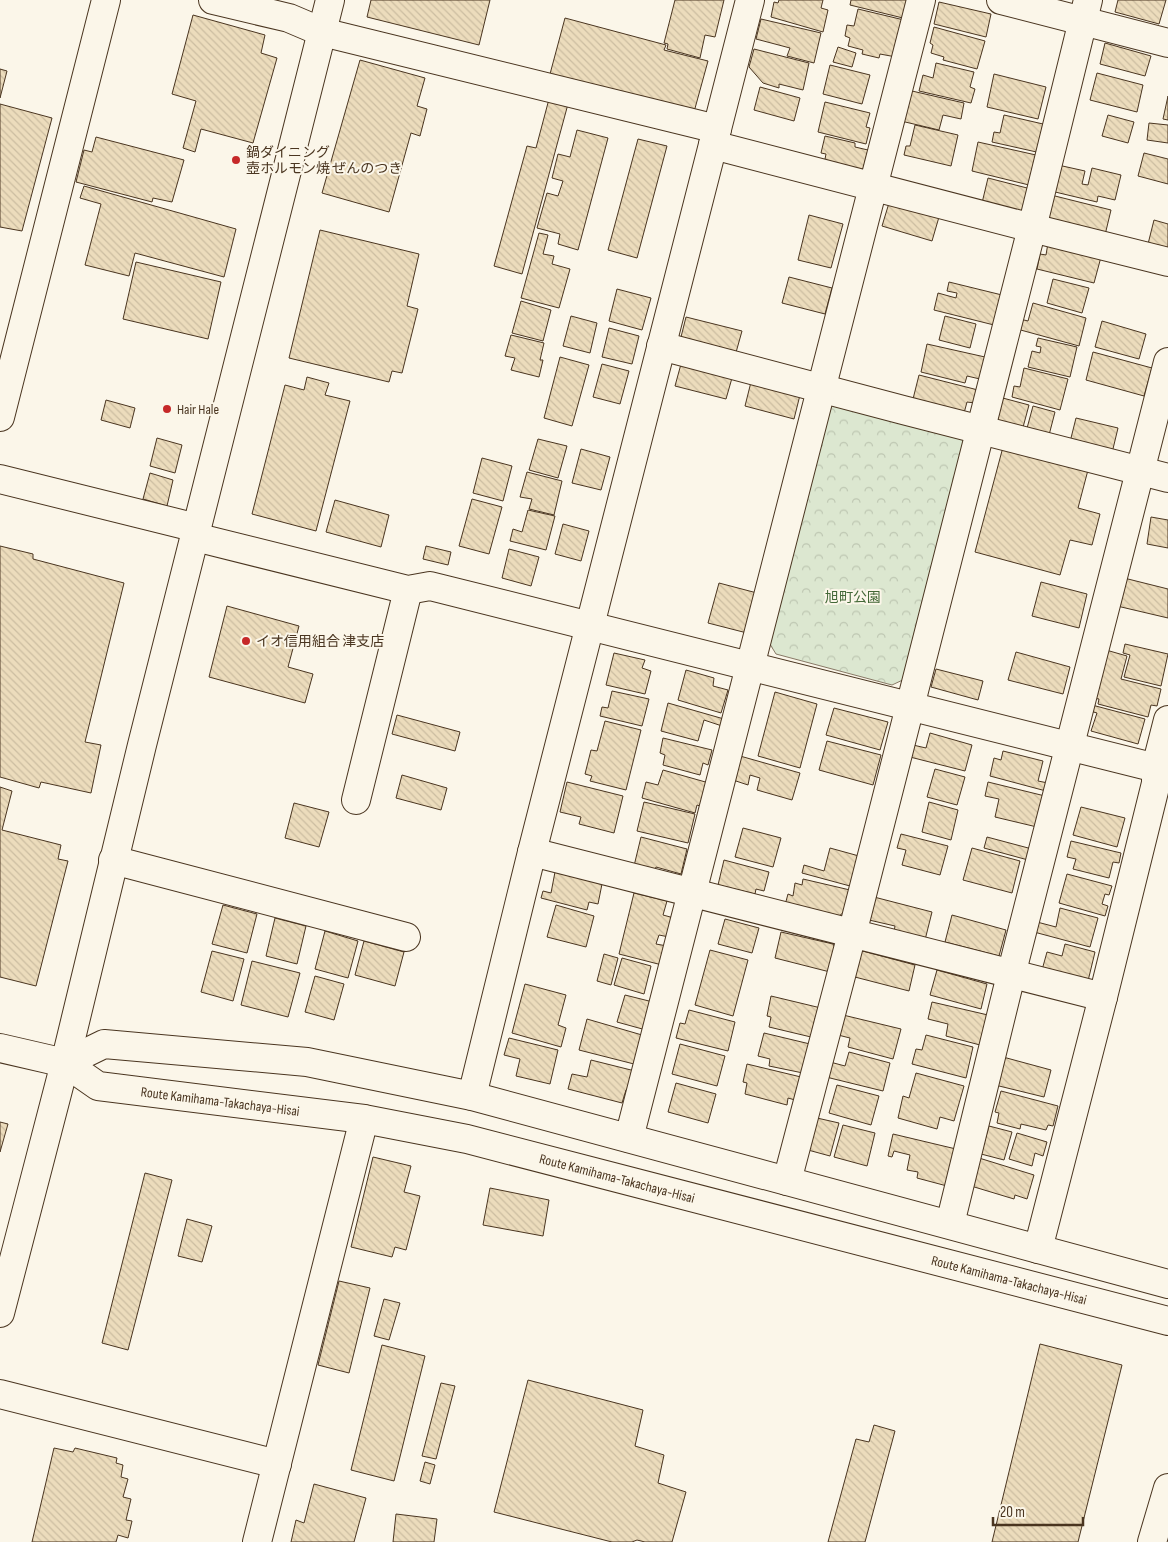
<svg xmlns="http://www.w3.org/2000/svg" width="1168" height="1542" font-family="'Sofia Sans Condensed','Noto Sans JP',sans-serif">
<style>
.park{fill:url(#park-crowns);stroke:#887966}
.building{fill:url(#building-back-hatch);stroke:#4a3520}
.lines{fill:none;stroke-linecap:round;stroke-linejoin:round}
.minor-casing{stroke:#4a3520;stroke-width:30}
.major-casing{stroke:#4a3520;stroke-width:30}
.minor{stroke:#fbf6e9;stroke-width:28}
.major{stroke:#fbf6e9;stroke-width:28}
.poi-dot{fill:#c62828;stroke:#fbf6e9;stroke-width:2}
.labels{text-anchor:middle;stroke-width:4;stroke-linejoin:round;paint-order:stroke}
.poi-label{font-size:14px;fill:#4a3520;stroke:#fbf6e9;text-anchor:start}
.park-label{font-size:14px;fill:#436837;stroke:#fbf6e9}
.street-label{font-size:14px;fill:#4a3520;stroke:#fbf6e9}
</style>
<defs>
<pattern id="park-crowns" width="20" height="18" patternUnits="userSpaceOnUse" patternTransform="scale(1.25)"><rect width="20" height="18" fill="#dce7d0"/><path d="M2 6a3 3 0 1 1 6 0M12 15a3 3 0 1 1 6 0" fill="none" stroke="#bec7b2"/></pattern>
<pattern id="building-back-hatch" width="6" height="6" patternUnits="userSpaceOnUse" patternTransform="scale(1.25)"><rect width="6" height="6" fill="#ecdcbc"/><path d="M-1 5l2 2M0 0l6 6M5-1l2 2" fill="none" stroke="#ccbda1"/></pattern>
</defs>
<rect width="100%" height="100%" fill="#fbf6e9"/>
<!-- park -->
<polygon class="park" points="830,400 966,435 907,678 892,685 776,654 768,641"/>
<!-- building -->
<g class="building">
<polygon points="371,0 490,0 479,45 367,17"/>
<polygon points="675,0 724,0 715,37 705,35 700,58 667,49 668,44 664,43"/>
<polygon points="779,0 823,0 821,8 828,10 823,32 771,17 774,2 778,3"/>
<polygon points="851,0 907,0 907,19 850,5"/>
<polygon points="1118,0 1166,0 1159,24 1115,12"/>
<polygon points="939,2 991,14 986,37 934,24"/>
<polygon points="858,9 904,20 896,57 880,54 879,58 862,54 863,50 848,46 850,38 845,36 847,25 854,26"/>
<polygon points="193,15 265,35 261,53 277,58 253,143 201,129 195,152 183,148 196,101 172,94"/>
<polygon points="565,18 666,45 664,50 708,61 694,112 550,74"/>
<polygon points="761,19 821,33 814,63 787,56 790,48 756,39"/>
<polygon points="934,27 985,41 977,69 943,60 944,57 931,53 933,45 930,43"/>
<polygon points="1105,43 1151,56 1145,76 1100,64"/>
<polygon points="838,47 856,53 852,67 833,62"/>
<polygon points="754,49 809,63 803,90 779,84 779,88 763,83 749,67"/>
<polygon points="360,60 425,78 417,106 427,109 420,136 411,133 389,212 322,193"/>
<polygon points="936,63 974,72 970,87 975,89 971,103 919,91 923,75 933,78"/>
<polygon points="830,65 870,75 862,104 823,94"/>
<polygon points="0,69 7,71 0,98"/>
<polygon points="1097,73 1143,85 1137,112 1090,100"/>
<polygon points="994,74 1046,87 1038,119 987,107"/>
<polygon points="760,87 800,98 794,121 754,110"/>
<polygon points="912,91 964,103 961,119 943,115 939,130 901,121"/>
<polygon points="1168,96 1168,120 1163,119"/>
<polygon points="549,99 568,104 522,274 494,266 527,146 536,148"/>
<polygon points="825,102 870,113 866,127 870,128 866,144 818,132"/>
<polygon points="0,104 52,118 22,231 0,227"/>
<polygon points="1004,115 1043,124 1041,134 1045,135 1041,153 992,142 994,132 1000,133"/>
<polygon points="1108,115 1134,122 1128,143 1102,136"/>
<polygon points="1149,123 1168,125 1168,143 1147,140"/>
<polygon points="915,125 958,135 951,166 904,155 906,146 910,146"/>
<polygon points="577,130 608,138 578,250 558,244 560,234 537,228 547,193 558,196 563,181 552,178 558,154 570,157"/>
<polygon points="825,136 855,143 855,147 868,150 862,173 824,164 826,154 821,153"/>
<polygon points="96,137 184,160 172,202 153,198 152,202 76,182 84,150 92,152"/>
<polygon points="638,139 667,146 637,258 608,250"/>
<polygon points="978,142 1036,155 1029,185 972,171"/>
<polygon points="1144,153 1168,159 1168,184 1138,176"/>
<polygon points="1058,165 1085,171 1082,184 1088,185 1092,168 1121,175 1115,200 1098,196 1097,202 1051,191"/>
<polygon points="988,178 1031,189 1025,214 982,203"/>
<polygon points="84,186 236,229 224,277 135,253 129,276 85,265 101,204 80,198"/>
<polygon points="1051,195 1111,210 1105,235 1045,220"/>
<polygon points="889,203 939,217 932,241 882,226"/>
<polygon points="809,215 843,224 831,268 798,260"/>
<polygon points="1154,220 1168,224 1168,249 1148,244"/>
<polygon points="320,230 419,254 407,306 418,309 402,373 392,371 389,382 289,358"/>
<polygon points="539,233 548,235 543,254 554,256 552,264 570,269 559,308 521,298"/>
<polygon points="1048,243 1101,257 1094,283 1037,269 1040,254 1046,255"/>
<polygon points="136,262 221,282 208,339 123,319"/>
<polygon points="789,277 832,288 825,314 782,303"/>
<polygon points="1053,279 1089,288 1082,313 1047,303"/>
<polygon points="949,282 1002,295 994,325 934,310 938,293 956,298 957,293 947,291"/>
<polygon points="617,289 651,298 642,330 609,321"/>
<polygon points="521,301 551,310 543,341 512,333"/>
<polygon points="1033,303 1086,318 1079,346 1017,329 1020,319 1028,321"/>
<polygon points="571,316 597,323 590,353 563,346"/>
<polygon points="945,316 976,324 970,348 939,340"/>
<polygon points="686,317 742,331 735,356 680,341"/>
<polygon points="1102,321 1146,334 1139,359 1095,347"/>
<polygon points="609,328 639,336 632,364 602,357"/>
<polygon points="511,335 544,343 540,360 543,360 539,377 511,370 515,358 505,356"/>
<polygon points="1038,338 1077,347 1070,377 1028,367 1032,351 1040,353 1041,347 1036,346"/>
<polygon points="927,344 985,357 980,379 967,376 965,383 921,372"/>
<polygon points="1093,352 1152,368 1144,396 1086,380"/>
<polygon points="560,357 589,365 572,426 544,418"/>
<polygon points="602,364 629,371 620,404 593,397"/>
<polygon points="681,364 732,378 726,399 675,386"/>
<polygon points="1024,368 1068,379 1060,410 1012,397 1014,386 1020,387"/>
<polygon points="919,375 978,390 975,403 967,402 963,417 912,403"/>
<polygon points="307,377 329,383 325,395 350,401 316,531 252,514 285,385 304,390"/>
<polygon points="751,382 800,395 794,419 745,406"/>
<polygon points="999,397 1029,405 1022,431 992,423"/>
<polygon points="106,400 135,408 130,428 101,420"/>
<polygon points="1033,406 1055,412 1048,439 1026,432"/>
<polygon points="1076,418 1118,428 1112,453 1070,442"/>
<polygon points="157,438 182,445 175,473 150,466"/>
<polygon points="538,439 567,446 558,478 529,470"/>
<polygon points="1003,447 1088,470 1078,508 1100,514 1092,545 1070,540 1060,575 975,552"/>
<polygon points="581,449 610,457 601,490 572,483"/>
<polygon points="482,458 512,466 503,501 473,493"/>
<polygon points="527,472 562,481 554,515 529,509 532,499 520,497"/>
<polygon points="150,473 173,480 167,506 143,499"/>
<polygon points="472,499 502,507 489,554 459,546"/>
<polygon points="335,500 389,515 381,547 326,532"/>
<polygon points="528,510 555,516 546,550 510,541 513,529 522,532"/>
<polygon points="1151,517 1168,520 1168,548 1147,544"/>
<polygon points="563,524 589,531 581,561 555,554"/>
<polygon points="0,546 33,554 33,559 124,583 85,742 101,745 91,793 41,782 39,788 0,777"/>
<polygon points="426,546 451,552 448,565 423,559"/>
<polygon points="509,549 539,557 531,586 502,578"/>
<polygon points="1124,578 1168,589 1168,618 1117,606"/>
<polygon points="1041,582 1087,594 1079,628 1032,616"/>
<polygon points="719,583 757,593 747,633 708,623"/>
<polygon points="227,606 299,626 288,667 313,674 305,703 209,677"/>
<polygon points="1125,644 1168,654 1161,686 1124,677 1130,655 1123,653"/>
<polygon points="1106,650 1127,656 1121,679 1161,689 1157,706 1151,705 1148,717 1098,704 1099,699 1093,698"/>
<polygon points="1016,652 1070,667 1063,694 1008,680"/>
<polygon points="614,653 645,660 642,668 651,671 645,694 606,685"/>
<polygon points="936,669 983,681 978,700 931,687"/>
<polygon points="686,670 714,678 713,686 728,690 721,713 678,700"/>
<polygon points="612,691 649,699 642,726 600,716 602,707 608,708"/>
<polygon points="775,692 817,704 800,768 758,756"/>
<polygon points="668,703 724,719 722,726 704,720 698,741 661,731"/>
<polygon points="1092,705 1145,719 1138,744 1091,731 1097,713 1090,711"/>
<polygon points="834,708 888,722 880,750 826,735"/>
<polygon points="397,715 460,732 455,751 392,734"/>
<polygon points="605,721 641,730 626,790 590,781 592,776 585,774 591,750 597,751"/>
<polygon points="930,733 972,745 965,771 910,757 913,745 926,748"/>
<polygon points="663,738 712,750 708,765 703,763 700,775 663,765 665,755 660,753"/>
<polygon points="827,741 881,755 873,785 819,770"/>
<polygon points="1003,751 1043,761 1038,781 1048,783 1046,791 990,776 994,758 1001,760"/>
<polygon points="740,756 800,773 792,800 757,790 760,778 750,775 748,785 733,780"/>
<polygon points="935,769 965,777 957,805 927,797"/>
<polygon points="663,770 709,783 703,807 697,805 695,813 642,798 646,782 658,785"/>
<polygon points="402,775 447,788 441,810 396,798"/>
<polygon points="567,782 623,796 614,833 579,824 581,817 560,812"/>
<polygon points="988,782 1045,796 1037,827 995,817 999,799 985,796"/>
<polygon points="0,787 12,791 2,830 61,845 58,859 68,861 36,986 0,977"/>
<polygon points="644,802 695,814 688,843 637,831"/>
<polygon points="929,802 958,810 951,840 922,832"/>
<polygon points="294,803 329,812 319,847 285,838"/>
<polygon points="1081,807 1125,818 1117,847 1073,835"/>
<polygon points="743,828 781,838 773,867 735,857"/>
<polygon points="901,834 948,846 940,875 902,865 906,850 897,848"/>
<polygon points="641,837 687,849 681,874 656,867 654,872 634,866"/>
<polygon points="987,837 1032,849 1028,860 984,848"/>
<polygon points="1071,841 1121,853 1119,863 1113,862 1109,878 1073,869 1076,859 1067,857"/>
<polygon points="830,848 859,856 850,886 802,873 804,865 824,871"/>
<polygon points="972,848 1020,861 1012,893 963,880"/>
<polygon points="724,860 769,872 764,891 756,889 755,894 718,885"/>
<polygon points="555,872 602,884 598,904 589,902 587,910 541,898 543,891 551,893"/>
<polygon points="1067,874 1112,886 1109,895 1105,894 1102,904 1108,906 1105,916 1059,903"/>
<polygon points="803,879 850,890 845,911 838,917 785,905 788,894 793,896 795,883 802,885"/>
<polygon points="634,893 667,901 663,915 674,918 669,937 659,935 656,944 667,946 662,965 619,954"/>
<polygon points="874,897 932,912 925,940 894,932 895,926 869,920"/>
<polygon points="223,905 257,914 247,953 212,944"/>
<polygon points="556,905 594,916 586,947 547,937"/>
<polygon points="1060,908 1098,918 1090,947 1034,932 1037,922 1056,927"/>
<polygon points="952,915 1006,930 999,956 945,942"/>
<polygon points="275,918 306,926 297,964 266,956"/>
<polygon points="725,919 759,928 752,953 718,944"/>
<polygon points="325,931 358,941 348,978 315,969"/>
<polygon points="781,932 833,944 836,949 830,972 775,958"/>
<polygon points="364,941 404,952 395,986 355,975"/>
<polygon points="1065,944 1095,952 1088,981 1042,970 1047,952 1062,956"/>
<polygon points="710,950 748,960 733,1016 695,1005"/>
<polygon points="859,950 915,965 909,991 851,976"/>
<polygon points="212,951 244,959 233,1001 201,992"/>
<polygon points="604,954 618,958 611,985 597,981"/>
<polygon points="622,958 651,966 644,994 614,985"/>
<polygon points="252,961 300,973 288,1017 241,1005"/>
<polygon points="937,970 987,984 981,1009 930,995"/>
<polygon points="315,976 344,984 334,1020 305,1012"/>
<polygon points="525,984 566,995 558,1025 566,1028 561,1047 512,1033"/>
<polygon points="625,995 653,1002 646,1030 617,1022"/>
<polygon points="771,996 821,1008 818,1019 815,1018 811,1037 769,1027 771,1017 767,1016"/>
<polygon points="932,1002 988,1015 980,1045 946,1036 948,1024 928,1019"/>
<polygon points="689,1010 735,1022 728,1051 676,1038 680,1023 685,1024"/>
<polygon points="843,1015 901,1029 893,1059 848,1047 850,1038 838,1035"/>
<polygon points="587,1019 642,1035 634,1064 579,1050"/>
<polygon points="764,1033 810,1044 803,1073 769,1066 770,1059 758,1056"/>
<polygon points="926,1035 973,1047 966,1078 912,1064 916,1049 922,1050"/>
<polygon points="509,1038 558,1050 550,1084 516,1076 520,1059 504,1055"/>
<polygon points="680,1044 725,1056 717,1086 672,1074"/>
<polygon points="849,1052 890,1063 883,1091 826,1077 830,1062 845,1066"/>
<polygon points="1003,1057 1051,1070 1044,1097 995,1085"/>
<polygon points="591,1060 635,1071 630,1091 626,1090 622,1103 568,1089 572,1074 587,1077"/>
<polygon points="747,1064 801,1077 795,1100 788,1098 787,1105 745,1094 747,1083 743,1082"/>
<polygon points="916,1073 964,1086 954,1121 940,1117 937,1129 898,1118 903,1096 909,1098"/>
<polygon points="676,1083 716,1094 708,1123 668,1112"/>
<polygon points="837,1085 879,1096 871,1125 829,1113"/>
<polygon points="1001,1091 1058,1106 1053,1126 1048,1125 1046,1130 1021,1124 1020,1129 997,1123 999,1113 995,1112"/>
<polygon points="817,1118 839,1123 830,1156 808,1150"/>
<polygon points="0,1122 8,1124 0,1152"/>
<polygon points="843,1125 875,1133 867,1166 834,1157"/>
<polygon points="989,1126 1012,1132 1004,1160 981,1154"/>
<polygon points="1017,1133 1047,1142 1043,1156 1035,1153 1032,1166 1009,1159"/>
<polygon points="893,1134 956,1149 947,1186 917,1178 918,1172 907,1170 910,1155 894,1151 892,1157 888,1156"/>
<polygon points="373,1157 411,1166 404,1192 420,1196 406,1250 395,1247 392,1257 351,1247"/>
<polygon points="979,1158 1034,1175 1027,1199 1015,1195 1014,1199 971,1186"/>
<polygon points="145,1173 172,1180 128,1350 102,1343"/>
<polygon points="490,1188 549,1200 543,1236 483,1225"/>
<polygon points="187,1219 212,1226 202,1262 178,1256"/>
<polygon points="339,1281 370,1288 349,1373 318,1365"/>
<polygon points="384,1299 400,1303 389,1340 374,1336"/>
<polygon points="1040,1344 1122,1365 1078,1542 992,1542"/>
<polygon points="382,1345 425,1356 394,1481 351,1470"/>
<polygon points="528,1380 643,1410 635,1446 664,1455 658,1483 686,1492 672,1542 645,1542 637,1540 632,1542 612,1542 494,1512"/>
<polygon points="441,1383 455,1386 436,1459 422,1456"/>
<polygon points="874,1425 895,1431 865,1542 828,1542 856,1439 869,1442"/>
<polygon points="54,1448 73,1452 75,1448 117,1458 116,1463 123,1465 121,1477 128,1479 123,1497 131,1499 126,1520 132,1521 128,1538 118,1535 116,1542 32,1542"/>
<polygon points="425,1462 435,1465 430,1484 420,1481"/>
<polygon points="314,1484 366,1498 354,1542 291,1542 296,1520 304,1523"/>
<polygon points="396,1514 437,1519 434,1542 393,1542"/>
</g>
<g class="lines">
<defs>
<g id="minor">
<polyline points="213,0 289,18 322,32 717,129"/>
<polyline points="1001,0 1168,43"/>
<polyline points="713,145 1032,228 1168,262"/>
<polyline points="661,346 903,410 1168,478"/>
<polyline points="0,417 106,0"/>
<polyline points="0,479 197,528"/>
<polyline points="195,537 408,590 430,586 1168,771"/>
<polyline points="356,800 408,590"/>
<polyline points="532,852 1103,997"/>
<polyline points="113,860 406,937"/>
<polyline points="472,1096 532,852 750,0"/>
<polyline points="629,1138 921,0"/>
<polyline points="787,1181 852,934 1032,228 1088,0"/>
<polyline points="950,1224 1011,975 1168,362"/>
<polyline points="1038,1249 1103,997 1156,783 1156,767 1168,720"/>
<polyline points="0,1313 65,1063 142,745 330,0"/>
<polyline points="0,1394 277,1464"/>
<polyline points="257,1542 364,1119"/>
<polyline points="1152,1542 1168,1488"/>
</g>
<g id="major">
<path id="s1" d="M0,1048L65,1063L98,1086L364,1119L467,1139L1168,1321"/>
<polyline points="65,1063 104,1044 307,1062 472,1096 1168,1284"/>
</g>
</defs>
<!-- minor casing -->
<use href="#minor" class="minor-casing"/>
<!-- major casing -->
<use href="#major" class="major-casing"/>
<!-- minor -->
<use href="#minor" class="minor"/>
<!-- major -->
<use href="#major" class="major"/>
</g>
<!-- markers -->
<g class="poi-dot">
<circle cx="236" cy="160" r="5"/>
<circle cx="167" cy="409" r="5"/>
<circle cx="246" cy="641" r="5"/>
</g>
<g class="labels">
<!-- poi labels -->
<g class="poi-label">
<text x="246" y="157">鍋ダイニング<tspan x="246" dy="16">壺ホルモン焼 ぜんのつき</tspan></text>
<text x="177" y="414">Hair Hale</text>
<text x="256" y="646">イオ信用組合 津支店</text>
</g>
<!-- park labels -->
<g class="park-label">
<text x="853" y="602">旭町公園</text>
</g>
<!-- street labels -->
<g class="street-label">
<text dy="5" stroke="none"><textPath href="#s1" startOffset="230">Route Kamihama-Takachaya-Hisai</textPath></text>
<text dy="5" stroke="none"><textPath href="#s1" startOffset="635">Route Kamihama-Takachaya-Hisai</textPath></text>
<text dy="5" stroke="none"><textPath href="#s1" startOffset="1040">Route Kamihama-Takachaya-Hisai</textPath></text>
</g>
</g>
<!-- scale -->
<path d="M993 1517v8h90v-8" fill="none" stroke="#4a3520" stroke-width="2.5"/>
<text x="1000" y="1517" font-size="15" fill="#4a3520" stroke="#fbf6e9" stroke-width="4" paint-order="stroke">20 m</text>
</svg>
